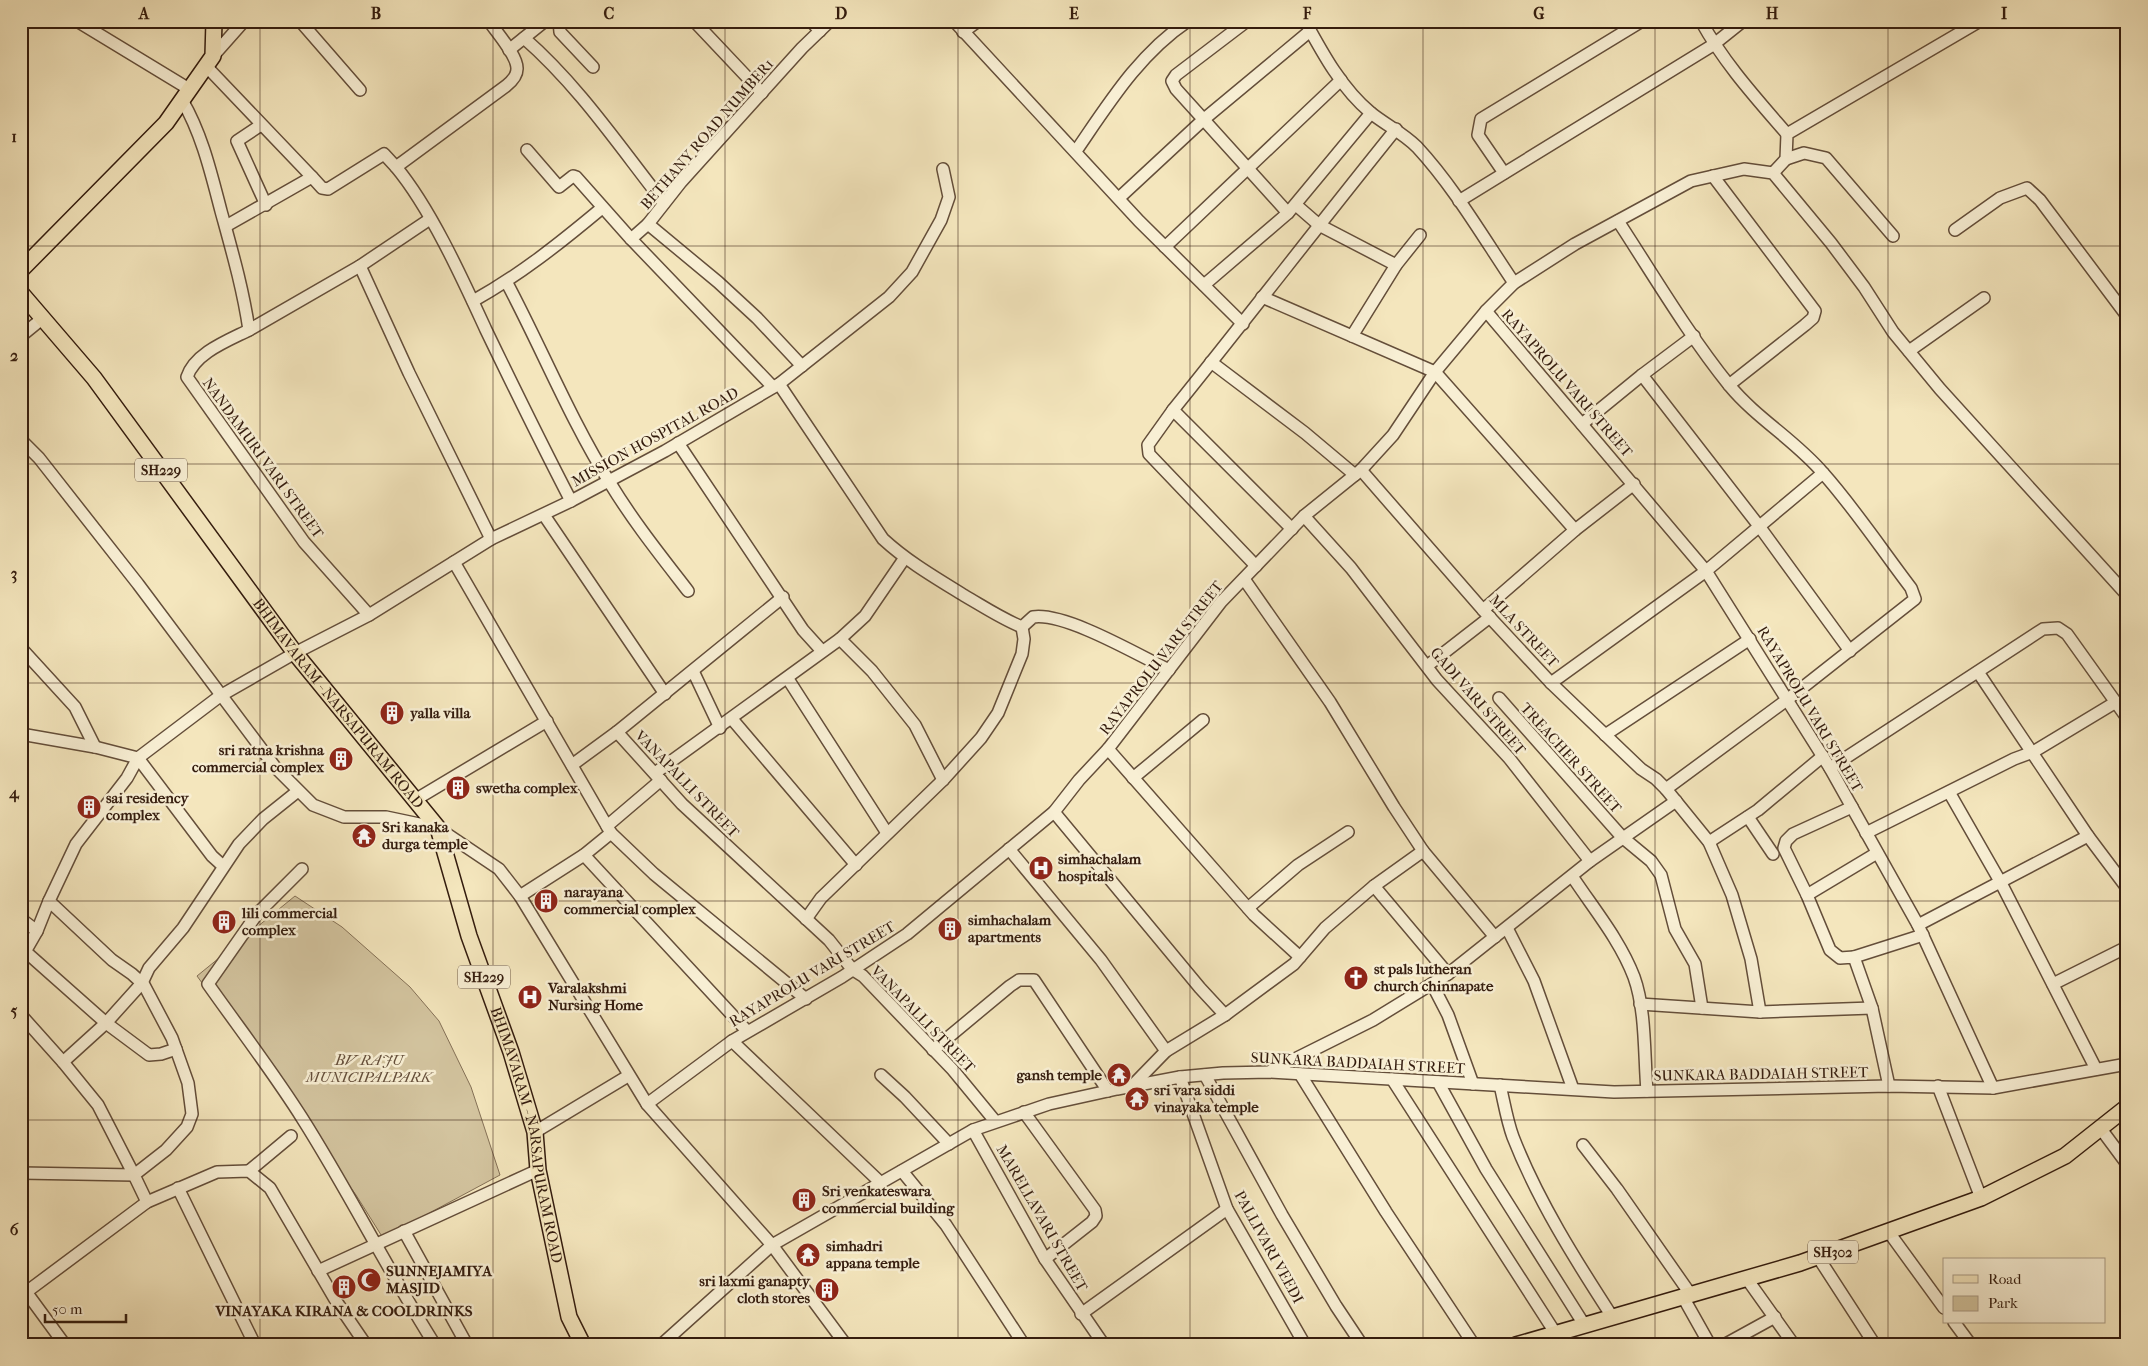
<svg xmlns="http://www.w3.org/2000/svg" width="2148" height="1366" font-family="'IM FELL French Canon',serif">
<style>
.green{fill:#d3c49f;stroke:#847056}
.lines{fill:none;stroke-linecap:round;stroke-linejoin:round}
.minor-casing{stroke:#644e3a;stroke-width:14}
.major-casing{stroke:#341c0e;stroke-width:18}
.minor{stroke:#f8efd4;stroke-width:11}
.major{stroke:#f4e6bd;stroke-width:15}
.grid{fill:none;stroke:#341c0e;stroke-width:1;stroke-opacity:0.55}
.labels{text-anchor:middle;stroke-width:5;stroke-linejoin:round;paint-order:stroke}
.shield{fill:#f8efd4;stroke:#6f5b49;stroke-width:1}
.shield-label{font-size:14px;font-weight:bold;fill:#341c0e}
.street-label{font-size:15px;fill:#341c0e;stroke:#f8efd4}
.poi-label{font-size:15px;font-weight:bold;fill:#341c0e;stroke:#f8efd4;text-anchor:start}
.park-label{font-size:15px;font-style:italic;fill:#644e3a;stroke:#f8efd4}
.neatline{fill:none;stroke:#341c0e;stroke-width:2}
.grid-label{font-size:16px;text-anchor:middle;font-weight:bold;fill:#341c0e}
</style>
<rect width="100%" height="100%" fill="#f4e6bd"/>
<filter id="stains"><feTurbulence type="fractalNoise" baseFrequency=".004" numOctaves="4"/><feColorMatrix values="0 0 0 0 .2 0 0 0 0 .09 0 0 0 0 .02 0 0 0 .5 -.17"/></filter>
<radialGradient id="worn" r=".72"><stop offset=".6" stop-color="#630" stop-opacity="0"/><stop offset="1" stop-color="#630" stop-opacity=".3"/></radialGradient>
<!-- green -->
<polygon class="green" points="295,896 342,927 410,987 439,1021 471,1087 500,1175 383,1238 356,1195 197,976"/>
<g class="lines">
<defs>
<g id="minor">
<polyline points="77,21 189,89"/>
<polyline points="300,21 360,90"/>
<path d="M489,21C496,32 518,56 517,69C517,76 511,82 506,86L396,167C431,209 463,280 486,330C514,388 542,445 571,501"/>
<polyline points="559,21 560,32 593,67"/>
<polyline points="694,21 762,93"/>
<polyline points="811,21 820,31"/>
<polyline points="954,21 1139,221 1243,324"/>
<polyline points="1247,21 1176,75 1172,81 1176,89 1288,213"/>
<path d="M1305,21C1323,54 1342,89 1371,113C1386,125 1403,133 1417,147C1454,187 1483,237 1514,283"/>
<path d="M1701,21C1724,63 1756,98 1787,134"/>
<polyline points="963,32 978,21"/>
<path d="M524,38C579,86 619,146 664,203"/>
<polyline points="509,50 545,21"/>
<polyline points="213,56 244,21"/>
<polyline points="206,66 312,177"/>
<path d="M182,100C202,134 211,173 221,211C232,251 243,289 249,330C227,341 195,353 187,377L304,542L369,615"/>
<polyline points="261,125 237,141 266,205"/>
<polyline points="527,150 559,187 573,176 576,177 631,239"/>
<path d="M1076,151C1109,103 1139,54 1188,21"/>
<polyline points="1786,159 1804,153 1826,158 1893,236"/>
<polyline points="1504,173 1478,135 1481,119 1642,21"/>
<polyline points="1773,173 1786,159 1787,134 1980,21"/>
<polyline points="1713,176 1815,311 1813,318 1805,325 1729,385"/>
<polyline points="1119,198 1203,120 1310,31"/>
<polyline points="1459,201 1713,45 1743,21"/>
<polyline points="1296,205 1319,225 1396,265"/>
<path d="M1618,221C1654,276 1688,334 1729,385C1757,419 1795,440 1823,473C1855,509 1882,550 1911,588L1915,599L1788,699L1666,789"/>
<polyline points="648,224 631,239 773,387"/>
<polyline points="226,226 312,177 322,188 328,189 384,154 396,167"/>
<polyline points="1955,230 2000,198 2027,188 2040,200 2127,316"/>
<polyline points="1165,247 1341,80"/>
<polyline points="360,266 409,373 491,539"/>
<path d="M507,283C542,349 570,419 610,483C633,521 661,556 688,591"/>
<polyline points="1204,285 1288,213 1371,113"/>
<polyline points="1262,297 1435,372 1575,530"/>
<path d="M473,301C520,275 560,243 602,208"/>
<polyline points="1486,311 1514,283 1575,244 1691,181 1744,169 1773,173 1831,243 1864,287 1893,332 1940,389 2127,595"/>
<polyline points="249,330 360,266 430,219"/>
<polyline points="21,336 43,318"/>
<polyline points="1352,336 1396,265 1420,235"/>
<polyline points="1694,336 1642,375 1759,526 1850,651"/>
<polyline points="1909,351 1984,298"/>
<polyline points="1211,362 1305,433 1355,475"/>
<polyline points="802,366 757,318 718,282 648,224 681,182 802,48 830,21"/>
<path d="M779,384L883,539C908,562 936,578 965,596C984,607 1002,619 1022,627"/>
<polyline points="1173,410 1148,445 1149,454 1256,566"/>
<polyline points="1582,424 1642,375"/>
<polyline points="21,440 39,458 138,584 275,767 313,805 344,817 386,817 438,828 499,869 520,896 647,1104 772,1245 846,1345"/>
<polyline points="678,443 803,630 822,651"/>
<polyline points="1361,470 1483,610 1551,683 1641,769 1656,779 1666,789 1709,842 1732,895 1751,959 1760,1012"/>
<polyline points="544,515 665,694"/>
<polyline points="1304,516 1351,568 1437,680 1509,758 1590,861"/>
<path d="M1292,529L1173,410C1248,317 1321,222 1396,129"/>
<polyline points="454,562 611,833"/>
<polyline points="1244,579 1330,702 1394,807 1423,851 1495,937"/>
<polyline points="783,597 617,732 682,804 829,940 852,969 863,976 953,1070 995,1121"/>
<polyline points="1483,610 1575,530 1634,484"/>
<path d="M1022,627L1033,617C1065,612 1138,655 1169,670"/>
<polyline points="840,639 872,671 915,725 943,780"/>
<polyline points="21,648 75,707 95,747"/>
<polyline points="1427,666 1490,617"/>
<polyline points="693,671 720,728"/>
<polyline points="1978,672 2088,836 2127,888"/>
<polyline points="788,679 887,833"/>
<polyline points="1551,683 1706,571 1823,473"/>
<polyline points="1499,698 1622,837 1651,861 1661,875 1675,929 1695,964 1702,1008"/>
<polyline points="732,719 856,865"/>
<polyline points="21,734 95,747 138,758 220,696 295,653 369,615 491,539 571,501 665,451 779,384 889,297 912,272 941,220 949,197 943,169"/>
<polyline points="1605,735 1750,639"/>
<polyline points="1108,749 1254,915 1300,957"/>
<polyline points="572,765 617,732"/>
<polyline points="1830,768 2043,629 2058,628 2067,634 2127,718"/>
<polyline points="655,773 840,639 865,616 904,559"/>
<polyline points="1133,778 1203,720"/>
<polyline points="1949,792 2001,883 2096,1069"/>
<polyline points="415,800 547,721"/>
<polyline points="1852,807 1793,834 1786,841 1784,848 1807,895 1830,950 1840,958 1854,957 1872,1008 1889,1086"/>
<polyline points="1054,812 1200,988 1225,1015"/>
<polyline points="1748,817 1773,854"/>
<polyline points="607,826 661,780"/>
<polyline points="1866,833 2014,759 2033,752 2116,702"/>
<polyline points="1709,842 1758,810 1823,756"/>
<polyline points="1009,849 1101,960 1166,1051"/>
<polyline points="584,855 747,1031"/>
<path d="M302,869L257,914L208,984C239,1028 273,1072 302,1118C349,1192 388,1271 435,1345"/>
<path d="M1572,876C1593,908 1620,940 1634,977C1646,1010 1644,1056 1647,1091"/>
<polyline points="1374,886 1448,974"/>
<polyline points="1807,895 1877,853"/>
<polyline points="520,896 584,855 611,833 654,874 806,999"/>
<polyline points="1248,908 1298,865 1348,832"/>
<polyline points="21,919 37,931"/>
<polyline points="806,919 821,898 943,780 981,738 998,713 1022,654 1024,639 1022,627"/>
<polyline points="1918,925 2088,836"/>
<polyline points="1507,928 1534,981 1573,1089"/>
<polyline points="26,952 106,1023 149,1055 161,1054 176,1049"/>
<polyline points="22,957 37,931 49,901"/>
<polyline points="1854,957 1923,935"/>
<polyline points="1432,984 1448,1015 1473,1084"/>
<polyline points="2053,984 2127,947"/>
<polyline points="1640,1004 1760,1012 1872,1008"/>
<polyline points="21,1015 63,1062 98,1105 134,1175 21,1173"/>
<polyline points="732,1041 881,1183"/>
<polyline points="933,1050 1010,986 1019,980 1034,980 1108,1091"/>
<polyline points="63,1062 106,1023 142,983 149,968 183,928 239,844 263,819 298,791"/>
<polyline points="1271,1071 1373,1020 1448,974 1590,861 1676,801"/>
<polyline points="1300,1074 1386,1212 1474,1345"/>
<polyline points="881,1075 905,1097 949,1144"/>
<polyline points="1205,1075 1282,1215 1336,1306 1362,1345"/>
<polyline points="1180,1077 1227,1209 1305,1345"/>
<polyline points="1392,1079 1556,1334"/>
<polyline points="1438,1082 1486,1169 1585,1326"/>
<path d="M1500,1085C1504,1102 1507,1121 1513,1137C1538,1201 1576,1261 1613,1318"/>
<polyline points="1938,1086 1981,1198"/>
<polyline points="1131,1087 1166,1051 1225,1015 1294,964 1325,928 1374,886 1423,851"/>
<polyline points="647,1104 732,1041 842,977 907,934 1054,812 1079,780 1108,749 1221,602 1304,516 1361,470 1393,435 1435,372 1486,311 1706,571 1830,768 1918,925 1993,1088"/>
<polyline points="1024,1112 1095,1210 1096,1216 1092,1222 1045,1259"/>
<polyline points="2101,1129 2127,1164"/>
<polyline points="973,1130 1045,1259 1104,1345"/>
<polyline points="535,1132 628,1076"/>
<polyline points="1583,1145 1617,1189 1691,1295"/>
<polyline points="249,1171 291,1136"/>
<polyline points="902,1171 946,1225 1024,1345"/>
<polyline points="178,1188 255,1345"/>
<polyline points="147,1202 134,1175 166,1150 187,1127 192,1114 188,1083 172,1038 144,985 132,974 112,960 49,901 76,844 127,778 138,758 212,856 223,866"/>
<polyline points="404,1231 467,1345"/>
<polyline points="1888,1231 1944,1308"/>
<polyline points="1818,1257 1875,1345"/>
<polyline points="318,1271 538,1170"/>
<polyline points="1747,1279 1794,1345"/>
<polyline points="21,1285 65,1345"/>
<polyline points="21,1296 147,1202 217,1172 249,1171 270,1188 336,1301 366,1345"/>
<polyline points="1683,1297 1710,1345"/>
<polyline points="1081,1314 1227,1209"/>
<polyline points="1954,1322 1971,1345"/>
<polyline points="661,1345 772,1245 973,1130 1049,1104 1117,1089 1180,1077 1223,1073 1270,1072 1614,1092 1889,1086 1993,1088 2127,1064"/>
<polyline points="1724,1345 1775,1317"/>
</g>
<g id="major">
<polyline points="21,270 166,123 213,56 214,21"/>
<path id="s1" d="M21,293L94,378L295,653L438,828L469,936L511,1052L535,1132L538,1170L569,1317L583,1345"/>
<polyline points="1516,1345 1800,1263 1981,1198 2065,1156 2127,1107"/>
</g>
</defs>
<!-- minor casing -->
<use href="#minor" class="minor-casing"/>
<!-- major casing -->
<use href="#major" class="major-casing"/>
<!-- minor -->
<use href="#minor" class="minor"/>
<!-- major -->
<use href="#major" class="major"/>
</g>
<!-- grid -->
<path class="grid" d="M260,21V1345M493,21V1345M725,21V1345M958,21V1345M1190,21V1345M1423,21V1345M1655,21V1345M1888,21V1345M21,246H2127M21,464H2127M21,683H2127M21,901H2127M21,1120H2127"/>
<!-- icons -->
<defs>
<symbol id="building-disc" viewBox="-11 -11 22 22"><circle r="9.5" fill="#8f2418" stroke="#f8efd4"/><path d="M-4-6H4V6H1V3H-1V6H-4ZM-2.5-4.3h1.7v1.8h-1.7ZM.8-4.3h1.7v1.8H.8ZM-2.5-1h1.7V.8h-1.7ZM.8-1h1.7V.8H.8Z" fill="#fff"/></symbol>
<symbol id="temple-disc" viewBox="-11 -11 22 22"><circle r="9.5" fill="#8f2418" stroke="#f8efd4"/><path d="M0-6L5-2H3V0L6.5 2.5H4V6H1.5V3h-3V6H-4V2.5H-6.5L-3 0V-2H-5Z" fill="#fff"/></symbol>
<symbol id="hospital-disc" viewBox="-11 -11 22 22"><circle r="9.5" fill="#8f2418" stroke="#f8efd4"/><path d="M-5-5h3v3.5h4V-5h3V5h-3V1.5h-4V5h-3Z" fill="#fff"/></symbol>
<symbol id="church-disc" viewBox="-11 -11 22 22"><circle r="9.5" fill="#8f2418" stroke="#f8efd4"/><path d="M-1.2-6h2.4v3.5h3.3v2.4h-3.3V6h-2.4V-.1h-3.3v-2.4h3.3Z" fill="#fff"/></symbol>
<symbol id="mosque-disc" viewBox="-11 -11 22 22"><circle r="9.5" fill="#8f2418" stroke="#f8efd4"/><path d="M3.5-4.9A6 6 0 1 0 3.5 4.9A5 5 0 1 1 3.5-4.9Z" fill="#fff"/></symbol>
</defs>
<g fill-rule="evenodd">
<use href="#building-disc" x="378" y="699" width="28" height="28"/>
<use href="#building-disc" x="327" y="745" width="28" height="28"/>
<use href="#building-disc" x="444" y="774" width="28" height="28"/>
<use href="#building-disc" x="75" y="793" width="28" height="28"/>
<use href="#temple-disc" x="350" y="822" width="28" height="28"/>
<use href="#hospital-disc" x="1027" y="854" width="28" height="28"/>
<use href="#building-disc" x="532" y="887" width="28" height="28"/>
<use href="#building-disc" x="210" y="908" width="28" height="28"/>
<use href="#building-disc" x="936" y="915" width="28" height="28"/>
<use href="#church-disc" x="1342" y="964" width="28" height="28"/>
<use href="#hospital-disc" x="516" y="983" width="28" height="28"/>
<use href="#temple-disc" x="1105" y="1061" width="28" height="28"/>
<use href="#temple-disc" x="1123" y="1085" width="28" height="28"/>
<use href="#building-disc" x="790" y="1186" width="28" height="28"/>
<use href="#temple-disc" x="794" y="1241" width="28" height="28"/>
<use href="#mosque-disc" x="355" y="1266" width="28" height="28"/>
<use href="#building-disc" x="330" y="1273" width="28" height="28"/>
<use href="#building-disc" x="813" y="1276" width="28" height="28"/>
</g>
<g class="labels">
<!-- shield labels -->
<g class="shield">
<rect x="135" y="458.5" width="52" height="23" rx="4"/>
<rect x="458" y="965.5" width="52" height="23" rx="4"/>
<rect x="1808" y="1240.5" width="50" height="23" rx="4"/>
</g>
<g class="shield-label">
<text x="161" y="475">SH229</text>
<text x="484" y="982">SH229</text>
<text x="1833" y="1257">SH302</text>
</g>
<!-- street labels -->
<g class="street-label">
<text transform="translate(707 134) rotate(-49)" y="5">BETHANY ROAD NUMBER1</text>
<text transform="translate(1567 383) rotate(49)" y="5">RAYAPROLU VARI STREET</text>
<text transform="translate(655 437) rotate(-29)" y="5">MISSION HOSPITAL ROAD</text>
<text transform="translate(263 458) rotate(54)" y="5">NANDAMURI VARI STREET</text>
<text transform="translate(1524 631) rotate(47)" y="5">MLA STREET</text>
<text transform="translate(1161 658) rotate(-52)" y="5">RAYAPROLU VARI STREET</text>
<text transform="translate(1478 701) rotate(49)" y="5">GADI VARI STREET</text>
<text dy="5" stroke="none"><textPath href="#s1" startOffset="519">BHIMAVARAM - NARSAPURAM ROAD</textPath></text>
<text transform="translate(1810 709) rotate(59)" y="5">RAYAPROLU VARI STREET</text>
<text transform="translate(1571 758) rotate(48)" y="5">TREACHER STREET</text>
<text transform="translate(687 784) rotate(46)" y="5">VANAPALLI STREET</text>
<text transform="translate(812 974) rotate(-31)" y="5">RAYAPROLU VARI STREET</text>
<text transform="translate(923 1019) rotate(46)" y="5">VANAPALLI STREET</text>
<text transform="translate(1358 1063) rotate(3)" y="5">SUNKARA BADDAIAH STREET</text>
<text transform="translate(1761 1074) rotate(-1)" y="5">SUNKARA BADDAIAH STREET</text>
<text dy="5" stroke="none"><textPath href="#s1" startOffset="999">BHIMAVARAM - NARSAPURAM ROAD</textPath></text>
<text transform="translate(1042 1218) rotate(60)" y="5">MARELLAVARI STREET</text>
<text transform="translate(1269 1247) rotate(61)" y="5">PALLIVARI VEEDI</text>
</g>
<!-- poi labels -->
<g class="poi-label">
<text x="410" y="718">yalla villa</text>
<text x="324" y="755" text-anchor="end">sri ratna krishna<tspan x="324" dy="17">commercial complex</tspan></text>
<text x="476" y="793">swetha complex</text>
<text x="106" y="803">sai residency<tspan x="106" dy="17">complex</tspan></text>
<text x="382" y="832">Sri kanaka<tspan x="382" dy="17">durga temple</tspan></text>
<text x="1058" y="864">simhachalam<tspan x="1058" dy="17">hospitals</tspan></text>
<text x="564" y="897">narayana<tspan x="564" dy="17">commercial complex</tspan></text>
<text x="242" y="918">lili commercial<tspan x="242" dy="17">complex</tspan></text>
<text x="968" y="925">simhachalam<tspan x="968" dy="17">apartments</tspan></text>
<text x="1374" y="974">st pals lutheran<tspan x="1374" dy="17">church chinnapate</tspan></text>
<text x="548" y="993">Varalakshmi<tspan x="548" dy="17">Nursing Home</tspan></text>
<text x="1102" y="1080" text-anchor="end">gansh temple</text>
<text x="1154" y="1095">sri vara siddi<tspan x="1154" dy="17">vinayaka temple</tspan></text>
<text x="822" y="1196">Sri venkateswara<tspan x="822" dy="17">commercial building</tspan></text>
<text x="826" y="1251">simhadri<tspan x="826" dy="17">appana temple</tspan></text>
<text x="386" y="1276">SUNNEJAMIYA<tspan x="386" dy="17">MASJID</tspan></text>
<text x="810" y="1286" text-anchor="end">sri laxmi ganapty<tspan x="810" dy="17">cloth stores</tspan></text>
<text x="344" y="1316" text-anchor="middle">VINAYAKA KIRANA &amp; COOLDRINKS</text>
</g>
<!-- park labels -->
<g class="park-label">
<text x="369" y="1065">BV RAJU<tspan x="369" dy="17">MUNICIPALPARK</tspan></text>
</g>
</g>
<!-- margin -->
<rect width="2148" height="1366" fill="none" stroke="#f4e6bd" stroke-width="55"/>
<!-- legend -->
<rect x="1943" y="1258" width="162" height="65" fill="#f8efd4" stroke="#aa9b85"/>
<rect x="1953" y="1275" width="25" height="8" fill="#f4e6bd" stroke="#aa9b85"/>
<text x="1988" y="1284" font-size="15" fill="#341c0e">Road</text>
<rect x="1953" y="1296" width="25" height="15" fill="#d3c49f" stroke="#aa9b85"/>
<text x="1988" y="1308" font-size="15" fill="#341c0e">Park</text>
<!-- scale -->
<path d="M45 1314v8h81v-8" fill="none" stroke="#341c0e" stroke-width="2.5"/>
<text x="52" y="1314" font-size="15" fill="#341c0e" stroke="#f8efd4" stroke-width="4" paint-order="stroke">50 m</text>
<rect x="28" y="28" width="2092" height="1310" class="neatline"/>
<g class="grid-label">
<text x="144" y="19">A</text>
<text x="376" y="19">B</text>
<text x="609" y="19">C</text>
<text x="841" y="19">D</text>
<text x="1074" y="19">E</text>
<text x="1307" y="19">F</text>
<text x="1539" y="19">G</text>
<text x="1772" y="19">H</text>
<text x="2004" y="19">I</text>
<text x="14" y="142">1</text>
<text x="14" y="361">2</text>
<text x="14" y="579">3</text>
<text x="14" y="798">4</text>
<text x="14" y="1016">5</text>
<text x="14" y="1235">6</text>
</g>
<rect width="100%" height="100%" filter="url(#stains)"/>
<rect width="100%" height="100%" fill="url(#worn)"/>
</svg>
